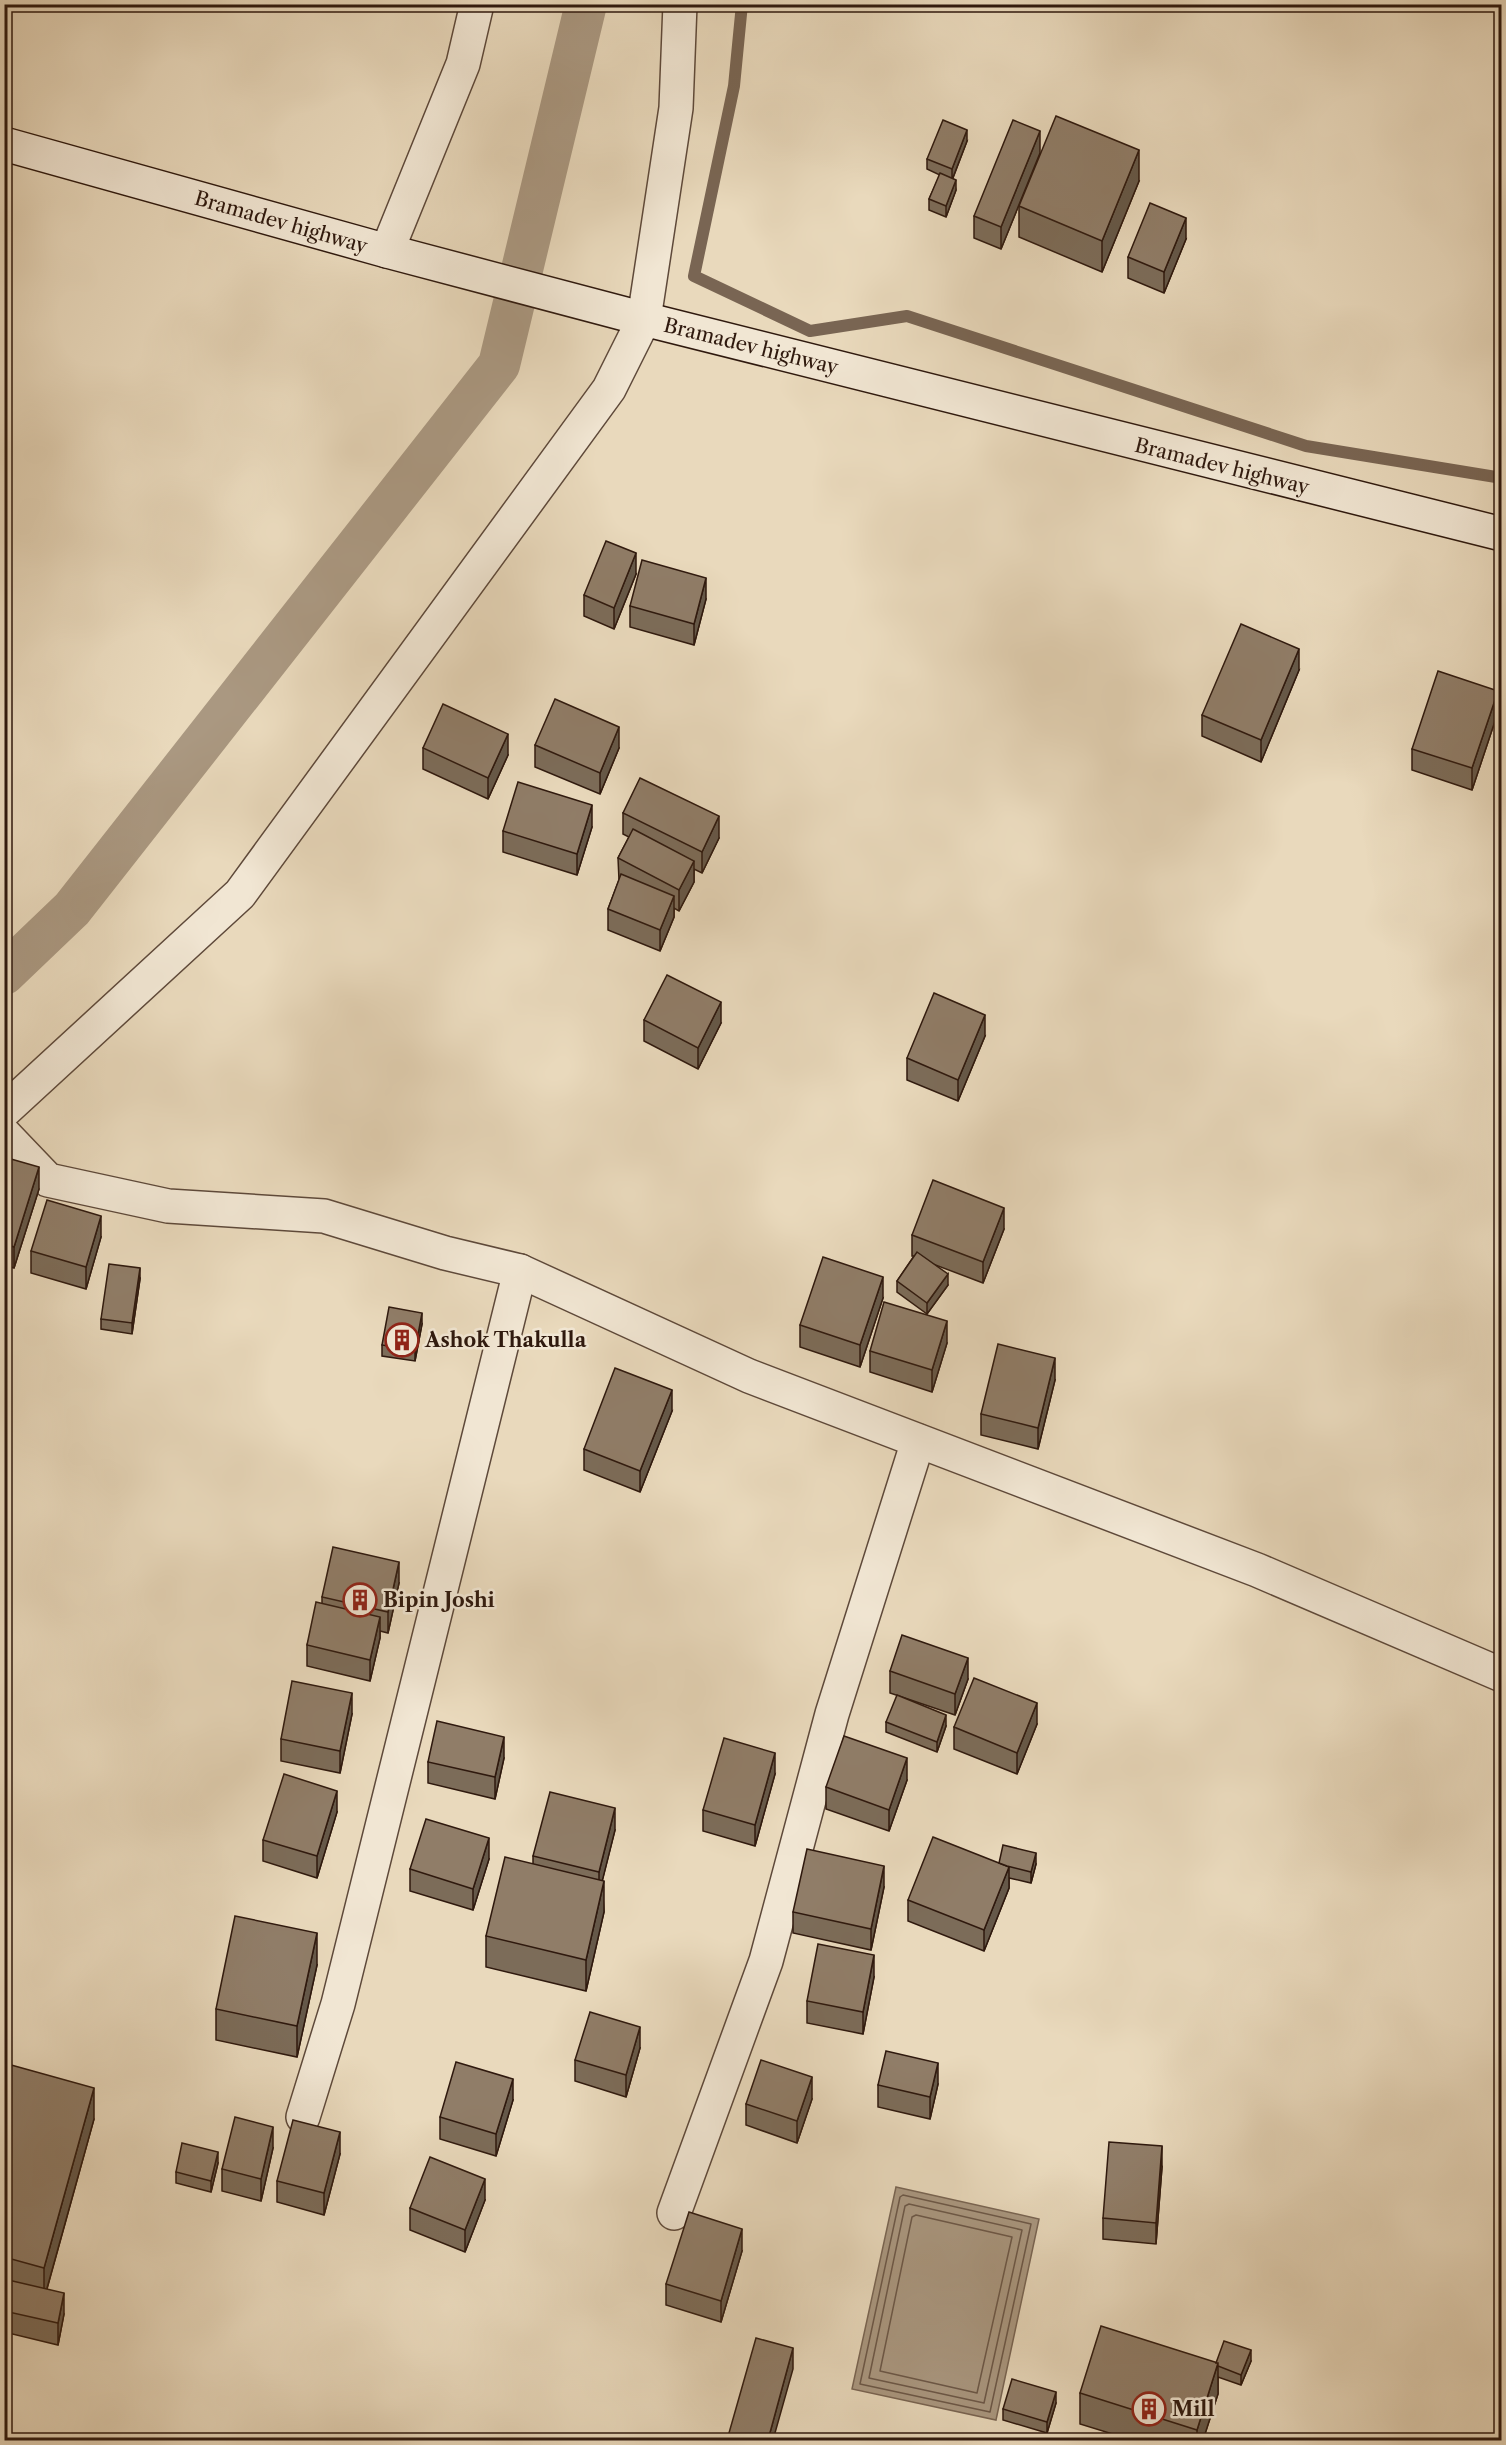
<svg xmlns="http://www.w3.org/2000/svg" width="1506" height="2445" font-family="'Libre Caslon Text',serif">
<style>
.water{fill:#aa9881;stroke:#796553;stroke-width:1.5}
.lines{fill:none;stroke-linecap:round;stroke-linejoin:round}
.shore{stroke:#6c5848;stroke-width:1.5}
.stream{stroke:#796553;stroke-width:12}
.canal{stroke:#aa9881;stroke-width:42}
.street-casing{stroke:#5e493a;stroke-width:36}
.secondary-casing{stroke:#2f190e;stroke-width:36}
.street{stroke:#f1e6d3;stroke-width:33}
.secondary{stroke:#f1e6d3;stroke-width:33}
.wall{fill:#7c6c59;stroke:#2f190e;stroke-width:1.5}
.shaded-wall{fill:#655849;stroke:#2f190e;stroke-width:1.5}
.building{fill:#907d68;stroke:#2f190e;stroke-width:1.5}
.labels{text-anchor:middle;stroke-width:5;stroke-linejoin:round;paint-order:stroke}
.street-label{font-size:20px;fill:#2f190e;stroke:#f1e6d3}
.poi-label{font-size:20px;font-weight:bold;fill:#2f190e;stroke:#f1e6d3;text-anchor:start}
</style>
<rect width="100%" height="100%" fill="#e9d9bc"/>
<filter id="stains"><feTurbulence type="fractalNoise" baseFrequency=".00333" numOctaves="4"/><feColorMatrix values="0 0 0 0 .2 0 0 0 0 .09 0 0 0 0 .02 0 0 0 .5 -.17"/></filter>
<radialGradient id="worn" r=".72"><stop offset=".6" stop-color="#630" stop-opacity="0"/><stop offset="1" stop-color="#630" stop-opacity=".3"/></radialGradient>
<!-- water -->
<polygon class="water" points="896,2187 1039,2219 996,2420 852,2389"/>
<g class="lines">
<!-- shore -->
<g class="shore">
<polygon points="903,2195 1031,2224 990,2412 860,2384 900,2197"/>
<polygon points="909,2204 1022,2230 984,2403 869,2378 905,2206"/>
<polygon points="916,2215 1012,2237 977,2393 880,2371 912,2217"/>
</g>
<!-- stream -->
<polyline class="stream" points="742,4 734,86 694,276 810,331 907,316 1306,446 1502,478"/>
<!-- canal -->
<polyline class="canal" points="4,974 72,909 499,365 586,4"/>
<defs>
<g id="street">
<polyline points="387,251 463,64 477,4"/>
<polyline points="4,1111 240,894 609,389 644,319 676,108 680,4"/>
<polyline points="4,1134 48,1180 168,1206 324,1216 445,1253 520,1271 749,1376 1257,1570 1502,1675"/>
<polyline points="303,2117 338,2004 520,1271"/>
<polyline points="674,2213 766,1961 832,1714 918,1441"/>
</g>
<polyline id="secondary" points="4,144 387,251 644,319 1502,534"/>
</defs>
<!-- street casing -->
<use href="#street" class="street-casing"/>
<!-- secondary casing -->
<use href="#secondary" class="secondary-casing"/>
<!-- street -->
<use href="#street" class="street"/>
<!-- secondary -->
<use href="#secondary" class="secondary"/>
</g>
<!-- wall -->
<g class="wall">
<polygon points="967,141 953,178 956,190 946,217 929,210 929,199 940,175 927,169 927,159"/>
<polygon points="1040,153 1001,249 974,238 974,216"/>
<polygon points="1139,181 1102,272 1019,237 1019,206"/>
<polygon points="1186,239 1164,293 1128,278 1128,257"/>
<polygon points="636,574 614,629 584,616 584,595"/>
<polygon points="706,599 694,645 630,627 630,606"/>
<polygon points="1299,670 1261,762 1202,736 1202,715"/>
<polygon points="1498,712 1472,790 1412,770 1412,749"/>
<polygon points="535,745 619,748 600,794 535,767"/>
<polygon points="423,748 508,755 488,799 423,769"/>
<polygon points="623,813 719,838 702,873 694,869 694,882 679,911 674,908 674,917 660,951 608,930 608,909 619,880 618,858 629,837 623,834"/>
<polygon points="592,827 577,875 503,852 503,831"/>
<polygon points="644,1020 721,1023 698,1069 644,1041"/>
<polygon points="985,1036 958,1101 907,1080 907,1058"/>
<polygon points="4,1157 39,1189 14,1268 4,1265"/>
<polygon points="1004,1229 983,1283 933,1264 948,1285 927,1314 897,1292 897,1281 914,1256 912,1256 912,1235"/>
<polygon points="101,1237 86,1289 31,1273 31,1251"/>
<polygon points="140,1279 132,1334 101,1329 101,1319"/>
<polygon points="883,1298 860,1367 800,1347 800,1325"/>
<polygon points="422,1324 415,1361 382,1356 382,1345"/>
<polygon points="947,1343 932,1392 870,1372 870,1351"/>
<polygon points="1055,1380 1038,1449 981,1435 981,1414"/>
<polygon points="672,1411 640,1492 584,1470 584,1449"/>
<polygon points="399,1583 388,1633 380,1631 380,1638 370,1681 307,1666 307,1645 322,1603 322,1597"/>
<polygon points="890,1671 968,1679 955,1715 890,1693"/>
<polygon points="352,1714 340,1773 281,1761 281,1739"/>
<polygon points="886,1722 946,1726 937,1752 886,1732"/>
<polygon points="1037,1724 1017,1774 954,1749 954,1727"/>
<polygon points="504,1758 495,1799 428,1783 428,1762"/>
<polygon points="775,1774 755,1846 703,1831 703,1810"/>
<polygon points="907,1780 889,1831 826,1809 826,1787"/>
<polygon points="337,1812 317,1878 263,1861 263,1840"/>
<polygon points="615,1830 602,1881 604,1912 586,1991 486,1967 486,1936 533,1864 533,1856"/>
<polygon points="489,1859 473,1910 410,1891 410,1869"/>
<polygon points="999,1863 1036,1864 1031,1883 1009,1878 1009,1888 984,1951 908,1921 908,1900"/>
<polygon points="884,1887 871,1950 793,1933 793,1912"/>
<polygon points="317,1965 297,2057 216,2040 216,2009"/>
<polygon points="874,1977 863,2034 807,2023 807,2001"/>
<polygon points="640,2048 626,2097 575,2081 575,2060"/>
<polygon points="4,2063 94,2119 47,2289 64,2314 58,2345 4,2332"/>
<polygon points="938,2084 930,2119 878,2107 878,2085"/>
<polygon points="812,2099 797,2143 746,2125 746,2104"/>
<polygon points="513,2100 496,2156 440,2139 440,2117"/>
<polygon points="273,2148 261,2201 222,2191 222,2169"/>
<polygon points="340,2154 324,2215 277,2202 277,2181"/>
<polygon points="218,2163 211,2192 176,2183 176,2172"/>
<polygon points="1162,2167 1156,2244 1103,2239 1103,2218"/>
<polygon points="485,2200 465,2252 410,2230 410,2208"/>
<polygon points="742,2251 721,2322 666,2305 666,2284"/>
<polygon points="1251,2361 1241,2385 1218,2377 1218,2394 1203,2440 1132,2440 1080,2424 1080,2393 1216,2363"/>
<polygon points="1056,2403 1047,2433 1003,2420 1003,2409"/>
</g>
<!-- shaded-wall -->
<g class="shaded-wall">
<polygon points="967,130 967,141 952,180 952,169"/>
<polygon points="1040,131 1040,153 1001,249 1001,227"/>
<polygon points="1139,150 1139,181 1102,272 1102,241"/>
<polygon points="956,180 956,190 946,217 946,206"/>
<polygon points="1186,218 1186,239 1164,293 1164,272"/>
<polygon points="636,553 636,574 614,629 614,608"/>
<polygon points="706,578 706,599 694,645 694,624"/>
<polygon points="1299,649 1299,670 1261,762 1261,740"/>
<polygon points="1498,691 1498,712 1472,790 1472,768"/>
<polygon points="619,727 619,748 600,794 600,773"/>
<polygon points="508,734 508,755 488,799 488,778"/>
<polygon points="592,805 592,827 577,875 577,854"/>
<polygon points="719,816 719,838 702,873 702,852"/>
<polygon points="694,861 694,882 679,911 679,890"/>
<polygon points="674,896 674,917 660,951 660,930"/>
<polygon points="721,1002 721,1023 698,1069 698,1048"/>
<polygon points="985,1015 985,1036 958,1101 958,1080"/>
<polygon points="39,1167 39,1189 14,1268 14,1247"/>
<polygon points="1004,1208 1004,1229 983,1283 983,1262"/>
<polygon points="101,1216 101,1237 86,1289 86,1267"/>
<polygon points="140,1268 140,1279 132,1334 132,1323"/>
<polygon points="948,1274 948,1285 927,1314 927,1303"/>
<polygon points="883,1277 883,1298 860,1367 860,1345"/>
<polygon points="422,1313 422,1324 415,1361 415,1351"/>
<polygon points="947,1321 947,1343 932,1392 932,1370"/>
<polygon points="1055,1358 1055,1380 1038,1449 1038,1428"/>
<polygon points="672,1390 672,1411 640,1492 640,1471"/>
<polygon points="399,1562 399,1583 388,1633 388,1612"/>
<polygon points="380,1617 380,1638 370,1681 370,1660"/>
<polygon points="968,1658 968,1679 955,1715 955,1694"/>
<polygon points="352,1693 352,1714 340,1773 340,1751"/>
<polygon points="1037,1703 1037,1724 1017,1774 1017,1753"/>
<polygon points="946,1715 946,1726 937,1752 937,1742"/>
<polygon points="504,1737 504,1758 495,1799 495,1777"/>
<polygon points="775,1753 775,1774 755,1846 755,1825"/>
<polygon points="907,1758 907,1780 889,1831 889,1810"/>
<polygon points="337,1791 337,1812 317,1878 317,1856"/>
<polygon points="615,1808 615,1830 599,1894 599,1872"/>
<polygon points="489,1838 489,1859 473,1910 473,1889"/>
<polygon points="1036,1853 1036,1864 1031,1883 1031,1872"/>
<polygon points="884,1866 884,1887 871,1950 871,1929"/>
<polygon points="1009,1867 1009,1888 984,1951 984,1930"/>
<polygon points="604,1881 604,1912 586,1991 586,1960"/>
<polygon points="317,1933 317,1965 297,2057 297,2026"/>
<polygon points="874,1955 874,1977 863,2034 863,2012"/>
<polygon points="640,2027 640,2048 626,2097 626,2075"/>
<polygon points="938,2063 938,2084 930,2119 930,2097"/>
<polygon points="812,2077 812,2099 797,2143 797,2121"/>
<polygon points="513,2079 513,2100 496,2156 496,2134"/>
<polygon points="94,2088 94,2119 44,2299 44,2268"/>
<polygon points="273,2127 273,2148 261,2201 261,2179"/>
<polygon points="340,2132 340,2154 324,2215 324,2193"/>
<polygon points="1162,2146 1162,2167 1156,2244 1156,2223"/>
<polygon points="218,2152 218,2163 211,2192 211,2181"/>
<polygon points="485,2179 485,2200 465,2252 465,2230"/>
<polygon points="742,2229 742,2251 721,2322 721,2301"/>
<polygon points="64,2293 64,2314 58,2345 58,2323"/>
<polygon points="793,2348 793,2369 773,2440 768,2440"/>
<polygon points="1251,2350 1251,2361 1241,2385 1241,2375"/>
<polygon points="1218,2363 1218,2394 1203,2440 1197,2440 1197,2430"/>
<polygon points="1056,2392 1056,2403 1047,2433 1047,2422"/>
</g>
<!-- building -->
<g class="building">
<polygon points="1056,116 1139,150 1102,241 1019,206"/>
<polygon points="943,120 967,130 952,169 927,159"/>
<polygon points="1013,120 1040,131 1001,227 974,216"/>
<polygon points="940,173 956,180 946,206 929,199"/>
<polygon points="1150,203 1186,218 1164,272 1128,257"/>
<polygon points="606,541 636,553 614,608 584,595"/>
<polygon points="642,560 706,578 694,624 630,606"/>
<polygon points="1241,624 1299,649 1261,740 1202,715"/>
<polygon points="1438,671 1498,691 1472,768 1412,749"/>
<polygon points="555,699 619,727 600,773 535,745"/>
<polygon points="443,704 508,734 488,778 423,748"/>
<polygon points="640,778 719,816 702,852 623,813"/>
<polygon points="518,782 592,805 577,854 503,831"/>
<polygon points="633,829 694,861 679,890 618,858"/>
<polygon points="621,874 674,896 660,930 608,909"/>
<polygon points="667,975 721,1002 698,1048 644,1020"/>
<polygon points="934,993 985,1015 958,1080 907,1058"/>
<polygon points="4,1157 39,1167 14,1247 4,1244"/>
<polygon points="933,1180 1004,1208 983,1262 912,1235"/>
<polygon points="47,1200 101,1216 86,1267 31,1251"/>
<polygon points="917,1252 948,1274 927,1303 897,1281"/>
<polygon points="823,1257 883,1277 860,1345 800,1325"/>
<polygon points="109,1264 140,1268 132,1323 101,1319"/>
<polygon points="884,1302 947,1321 932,1370 870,1351"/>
<polygon points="389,1307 422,1313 415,1351 382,1345"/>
<polygon points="998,1344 1055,1358 1038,1428 981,1414"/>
<polygon points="615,1368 672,1390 640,1471 584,1449"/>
<polygon points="333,1547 399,1562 388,1612 322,1597"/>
<polygon points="316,1602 380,1617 370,1660 307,1645"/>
<polygon points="902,1635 968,1658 955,1694 890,1671"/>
<polygon points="974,1678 1037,1703 1017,1753 954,1727"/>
<polygon points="292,1681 352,1693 340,1751 281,1739"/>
<polygon points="897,1695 946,1715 937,1742 886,1722"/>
<polygon points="437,1721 504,1737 495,1777 428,1762"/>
<polygon points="844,1736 907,1758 889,1810 826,1787"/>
<polygon points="724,1738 775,1753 755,1825 703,1810"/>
<polygon points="284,1774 337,1791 317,1856 263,1840"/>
<polygon points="550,1792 615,1808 599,1872 533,1856"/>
<polygon points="426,1819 489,1838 473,1889 410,1869"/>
<polygon points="933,1837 1009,1867 984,1930 908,1900"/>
<polygon points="1003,1845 1036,1853 1031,1872 1007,1866 999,1863"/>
<polygon points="807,1849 884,1866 871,1929 793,1912"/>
<polygon points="505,1857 604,1881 586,1960 486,1936"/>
<polygon points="235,1916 317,1933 297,2026 216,2009"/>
<polygon points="818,1944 874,1955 863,2012 807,2001"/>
<polygon points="590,2012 640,2027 626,2075 575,2060"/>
<polygon points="886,2051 938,2063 930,2097 878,2085"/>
<polygon points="761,2060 812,2077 797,2121 746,2104"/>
<polygon points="456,2062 513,2079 496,2134 440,2117"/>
<polygon points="4,2063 94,2088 44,2268 4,2257"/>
<polygon points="235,2117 273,2127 261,2179 222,2169"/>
<polygon points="293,2120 340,2132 324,2193 277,2181"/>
<polygon points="1109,2142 1162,2146 1156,2223 1103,2218"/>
<polygon points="182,2143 218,2152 211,2181 176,2172"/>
<polygon points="430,2157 485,2179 465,2230 410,2208"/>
<polygon points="689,2212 742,2229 721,2301 666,2284"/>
<polygon points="4,2279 64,2293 58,2323 4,2311"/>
<polygon points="1101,2326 1218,2363 1197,2430 1080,2393"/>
<polygon points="756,2338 793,2348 768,2440 727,2440"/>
<polygon points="1224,2341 1251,2350 1241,2375 1218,2366 1218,2363 1216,2363"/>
<polygon points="1012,2379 1056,2392 1047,2422 1003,2409"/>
</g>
<!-- icons -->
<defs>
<symbol id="building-ring" viewBox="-11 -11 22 22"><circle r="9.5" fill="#f1e6d3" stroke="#8f2418" stroke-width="1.5"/><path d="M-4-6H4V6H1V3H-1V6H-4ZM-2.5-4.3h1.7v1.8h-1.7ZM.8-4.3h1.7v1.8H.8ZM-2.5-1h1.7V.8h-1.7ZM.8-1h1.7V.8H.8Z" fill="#8f2418"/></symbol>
</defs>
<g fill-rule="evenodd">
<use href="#building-ring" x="383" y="1321" width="38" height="38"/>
<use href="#building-ring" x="341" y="1581" width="38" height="38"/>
<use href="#building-ring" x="1130" y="2390" width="38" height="38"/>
</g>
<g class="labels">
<!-- street labels -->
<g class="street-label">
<text transform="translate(281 222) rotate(16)" y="7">Bramadev highway</text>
<text transform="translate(751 346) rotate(14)" y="7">Bramadev highway</text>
<text transform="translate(1222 466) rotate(14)" y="7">Bramadev highway</text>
</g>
<!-- poi labels -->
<g class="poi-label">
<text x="425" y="1347">Ashok Thakulla</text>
<text x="383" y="1607">Bipin Joshi</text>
<text x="1172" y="2416">Mill</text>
</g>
</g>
<!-- margin -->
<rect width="1506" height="2445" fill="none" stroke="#e9d9bc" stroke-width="24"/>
<rect x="6" y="6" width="1494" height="2433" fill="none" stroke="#2f190e" stroke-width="3"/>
<rect x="12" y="12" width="1482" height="2421" fill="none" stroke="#2f190e" stroke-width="1.5"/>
<rect width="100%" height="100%" filter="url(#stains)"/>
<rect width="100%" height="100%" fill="url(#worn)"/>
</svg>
